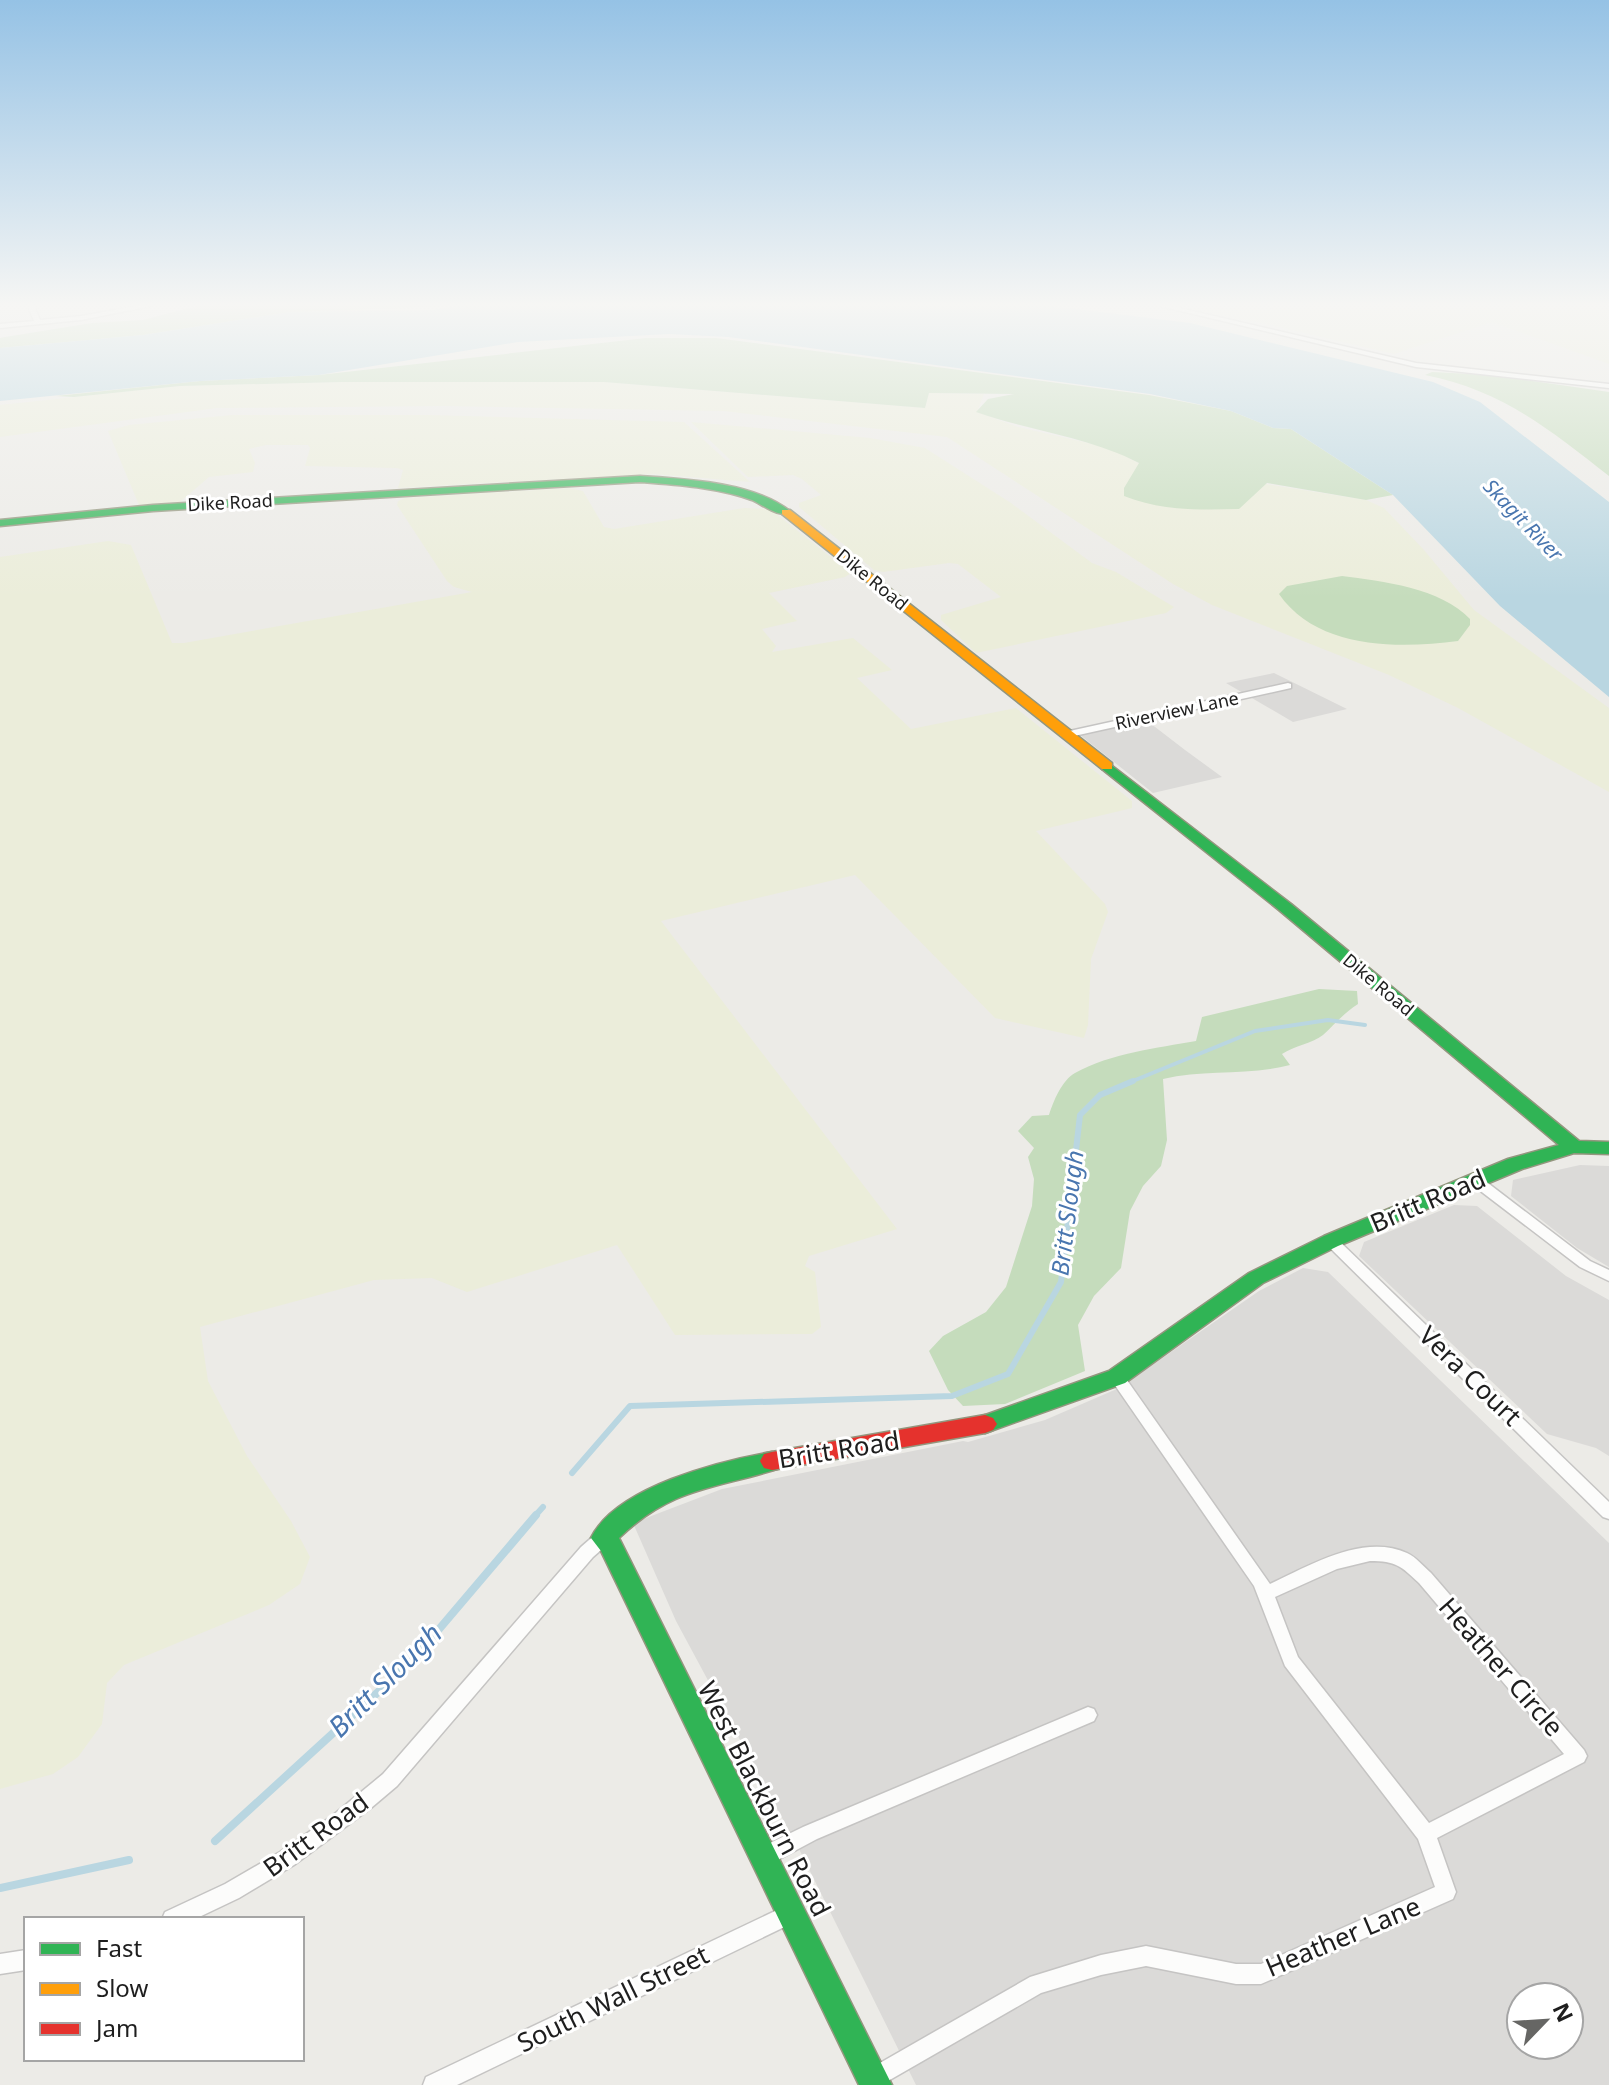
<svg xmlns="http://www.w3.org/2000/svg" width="1609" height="2085" font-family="'Noto Sans',sans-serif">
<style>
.residential{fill:#dbdad8;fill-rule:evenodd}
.farmland{fill:#ebedda}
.forest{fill:#c5dcbc}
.water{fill:#b9d6e1}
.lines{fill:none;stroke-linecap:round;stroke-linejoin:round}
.stream-far2{stroke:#b9d6e1;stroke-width:4}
.stream-far1{stroke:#b9d6e1;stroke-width:6}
.stream{stroke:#b9d6e1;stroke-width:8}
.street-casing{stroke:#c5c4c3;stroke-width:3}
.fast-casing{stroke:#93967e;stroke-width:3}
.slow-casing{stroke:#93967e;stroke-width:3}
.jam-casing{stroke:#93967e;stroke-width:3}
.street{fill:#fcfcfb;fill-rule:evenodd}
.fast{fill:#30b455;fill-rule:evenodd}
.slow{fill:#ff9f0a;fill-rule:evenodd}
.jam{fill:#e5322d;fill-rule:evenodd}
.labels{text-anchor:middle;stroke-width:6;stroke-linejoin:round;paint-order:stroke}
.far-street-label{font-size:18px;fill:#1e1e1e;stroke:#fff}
.far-water-label{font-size:20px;font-style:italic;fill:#4976af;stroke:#fff}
.water-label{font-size:24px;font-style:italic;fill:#4976af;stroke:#fff}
.near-street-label{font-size:26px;fill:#1e1e1e;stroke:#fff}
.near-water-label{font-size:28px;font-style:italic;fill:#4976af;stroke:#fff}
</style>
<rect width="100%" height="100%" fill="#ecebe7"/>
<!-- residential -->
<g class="residential">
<polygon points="1274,673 1347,709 1293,722 1226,683"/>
<polygon points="1146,720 1185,750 1222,777 1153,793 1080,735"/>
<polygon points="1580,1165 1609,1166 1609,1267 1577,1248 1511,1196 1513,1180"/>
<polygon points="1454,1205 1477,1206 1566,1276 1609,1300 1609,1456 1596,1448 1547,1434 1359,1256 1364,1242"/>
<path d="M1303,1268L1328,1272L1609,1543V2085H916L801,1853L676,1621L633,1523L722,1489L963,1441L968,1442L1045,1420L1119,1388L1259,1291ZM1521,1997H1569V2045H1521Z"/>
</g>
<!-- farmland -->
<g class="farmland">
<polygon points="1172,306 1609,306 1609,364 1492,322 1394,354 1266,324"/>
<polygon points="342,382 604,382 925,408 929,393 984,394 977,412 1018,427 1110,448 1140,464 1366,500 1384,508 1424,550 1474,610 1609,708 1609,792 1458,708 1389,675 1212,605 1173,584 947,437 724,411 444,406 217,408 0,437 0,405 180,386"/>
<polygon points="232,415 430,415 684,422 750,482 653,474 398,488 403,470 397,468 305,466 310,448 308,445 266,445 249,449 255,463 253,472 209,477 180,502 139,505 108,431 129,425"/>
<polygon points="691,422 870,438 925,448 1011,503 1092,563 1116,572 1174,607 1166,613 976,653 941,620 941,615 1001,597 958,564 949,563 883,572 874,570 799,507 799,503 821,495 802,479 793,475 748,477"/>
<polygon points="569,488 583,491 604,527 614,529 744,508 770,509 851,573 845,577 769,593 797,621 762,629 776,646 772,652 853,638 892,670 857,678 911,729 1016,708 1132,801 1132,808 1036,831 1105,904 1108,912 1091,959 1088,1025 1084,1038 995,1018 855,875 661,921 897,1229 809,1256 805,1266 815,1272 821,1327 812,1334 675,1335 617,1245 467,1292 432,1278 374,1280 200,1327 208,1381 247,1456 291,1521 310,1557 300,1584 269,1605 124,1665 107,1683 102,1724 78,1757 53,1774 0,1789 0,557 108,541 131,545 172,643 184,643 472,592 454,587 447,581 397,505 398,501 406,498"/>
</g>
<!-- forest -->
<g class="forest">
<polygon points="196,306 455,306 290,312 143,335 0,348 0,338 5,337 92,323 143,320"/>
<path d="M646,338H716L1149,395L1231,411L1273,428L1291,429L1393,495L1366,500L1267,483L1239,509C1200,510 1161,511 1124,496V488L1139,463C1089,437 1030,431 976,412L988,399L1014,394L929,393L925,408L604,382H342L180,386L74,397L56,396L200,381L319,375Z"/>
<path d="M1432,372L1491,375L1609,392V476C1550,430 1502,390 1425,375Z"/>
<path d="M1342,576C1382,581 1441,588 1470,619V625L1458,641C1397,649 1317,649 1279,594L1287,586Z"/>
<path d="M1319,989L1357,991L1358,1004C1344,1013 1335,1024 1323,1035C1313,1043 1294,1046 1282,1054L1290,1065C1248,1076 1205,1069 1163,1079L1167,1140L1161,1166L1143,1186L1130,1211L1121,1268L1094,1296L1078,1325L1085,1371L1005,1404L963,1406L948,1390L929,1351L943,1336L986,1312L1006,1287L1032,1206L1034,1179L1028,1157L1034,1148L1018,1131L1032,1116L1049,1115C1053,1102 1062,1080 1075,1073C1111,1053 1157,1048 1196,1041L1202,1017Z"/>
</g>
<!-- water -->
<polygon class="water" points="455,306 1052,306 1190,323 1433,382 1480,402 1609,502 1609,697 1500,606 1393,495 1291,429 1273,428 1231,411 1150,394 728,337 669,334 518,342 319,375 200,381 0,401 0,348 143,335 290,312 433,310"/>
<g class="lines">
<!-- stream-far2 -->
<polyline class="stream-far2" points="1128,1083 1255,1031 1328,1020 1365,1025"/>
<!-- stream-far1 -->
<g class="stream-far1">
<polyline points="572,1473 630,1406 952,1396 1008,1374 1061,1282 1080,1115 1100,1095 1133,1081"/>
<polyline points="534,1517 543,1507"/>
</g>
<!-- stream -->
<g class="stream">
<polyline points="215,1841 412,1661 536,1515"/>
<polyline points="0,1888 129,1860"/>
</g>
<defs>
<g id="street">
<polygon points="28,306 34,306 40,320 81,316 137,306 151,306 81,320 0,328 0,324 34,321"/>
<polygon points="1160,306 1171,306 1416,363 1609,384 1609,388 1416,367"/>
<polygon points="1288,683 1291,684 1291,688 1065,738 1060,735 1065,732"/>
<polygon points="1475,1176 1480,1177 1590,1261 1609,1270 1609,1281 1580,1267 1470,1183 1468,1180 1470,1177"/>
<polygon points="1331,1236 1336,1238 1609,1502 1609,1519 1603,1517 1326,1244 1324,1241 1326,1238"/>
<path d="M1117,1371L1122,1373L1270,1584C1309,1566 1363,1533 1407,1553C1416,1557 1423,1566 1431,1573L1584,1750L1587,1756L1584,1762L1437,1838L1456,1892L1453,1899L1261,1984H1236L1146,1966L1101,1975L1041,1993L881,2085H865L862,2078L866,2071L1030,1977L1101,1955L1146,1946L1236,1964H1261L1435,1887L1418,1839L1285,1666L1254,1586L1112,1381L1110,1377L1112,1373ZM1370,1561C1396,1561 1401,1566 1419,1583L1564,1754L1429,1823L1298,1657L1275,1597L1337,1569Z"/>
<polygon points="603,1531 609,1533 611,1538 609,1543 593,1557 397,1786 371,1808 294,1865 239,1898 195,1919 162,1919 165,1912 225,1884 280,1852 332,1816 383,1774 581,1547 597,1533"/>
<polygon points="1088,1707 1094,1709 1097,1715 1094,1721 817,1839 772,1863 765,1865 758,1863 755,1856 758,1849 803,1827"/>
<polygon points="792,1903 799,1906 802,1913 799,1920 457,2085 423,2085 426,2077"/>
<polygon points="26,1950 26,1970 0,1974 0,1954"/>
</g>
<g id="fast">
<path d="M640,476C685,479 755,482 791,512C781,519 763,505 752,500C716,487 677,485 640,482L153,511L0,526V520L153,505Z"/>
<polygon points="1107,762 1291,904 1579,1141 1609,1142 1609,1154 1574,1153 1522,1169 1338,1246 1263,1283 1125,1383 985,1433 977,1430 973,1424 977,1418 1109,1371 1249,1273 1324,1236 1508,1159 1559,1145 1279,910 1102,769 1102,763"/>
<path d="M772,1452L780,1454L784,1461L780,1468C716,1489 673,1486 619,1538L892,2085H859L601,1551L591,1538C616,1487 720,1461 772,1452Z"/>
</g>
<polygon id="slow" points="782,510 790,510 1112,763 1112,769 1102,769 782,514"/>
<polygon id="jam" points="985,1415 993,1418 997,1424 993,1430 985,1433 772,1470 764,1468 760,1461 764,1454 772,1452"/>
</defs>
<!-- street casing -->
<use href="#street" class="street-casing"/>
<!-- fast casing -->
<use href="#fast" class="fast-casing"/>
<!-- slow casing -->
<use href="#slow" class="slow-casing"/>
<!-- jam casing -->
<use href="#jam" class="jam-casing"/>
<!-- street -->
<use href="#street" class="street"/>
<!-- fast -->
<use href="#fast" class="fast"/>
<!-- slow -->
<use href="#slow" class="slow"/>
<!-- jam -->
<use href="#jam" class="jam"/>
</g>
<!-- sky -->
<linearGradient id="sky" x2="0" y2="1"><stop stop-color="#95c2e5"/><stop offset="0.51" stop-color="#f6f6f4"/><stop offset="1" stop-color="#f6f6f4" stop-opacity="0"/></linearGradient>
<rect width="1609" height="598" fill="url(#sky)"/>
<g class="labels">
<!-- far-street labels -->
<g class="far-street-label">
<text transform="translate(230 503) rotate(-3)" y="6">Dike Road</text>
<text transform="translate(872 580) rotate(39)" y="6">Dike Road</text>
<text transform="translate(1177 711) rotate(-12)" y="6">Riverview Lane</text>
<text transform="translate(1378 985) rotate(40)" y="6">Dike Road</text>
</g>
<!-- far-water labels -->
<g class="far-water-label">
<text transform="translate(1523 520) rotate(46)" y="7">Skagit River</text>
</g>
<!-- water labels -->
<g class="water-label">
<text transform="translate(1068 1213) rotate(-83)" y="8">Britt Slough</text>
</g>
<!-- near-street labels -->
<g class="near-street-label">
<text transform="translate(1428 1201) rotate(-23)" y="9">Britt Road</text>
<text transform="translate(1470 1376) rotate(44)" y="9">Vera Court</text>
<text transform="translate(839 1450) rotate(-9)" y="9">Britt Road</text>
<text transform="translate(1501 1667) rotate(49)" y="9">Heather Circle</text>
<text transform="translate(764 1799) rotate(63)" y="9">West Blackburn Road</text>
<text transform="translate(316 1835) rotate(-36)" y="9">Britt Road</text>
<text transform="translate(1343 1937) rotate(-23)" y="9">Heather Lane</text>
<text transform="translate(613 1999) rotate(-26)" y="9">South Wall Street</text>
</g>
<!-- near-water labels -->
<g class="near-water-label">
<text transform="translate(385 1680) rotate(-45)" y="10">Britt Slough</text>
</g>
</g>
<!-- legend -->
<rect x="24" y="1917" width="280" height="144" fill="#ffffff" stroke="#a5a5a5" stroke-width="2"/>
<rect x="40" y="1943" width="40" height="12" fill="#30b455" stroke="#a5a5a5" stroke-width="2"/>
<text x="96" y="1957" font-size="24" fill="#1e1e1e">Fast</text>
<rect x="40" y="1983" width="40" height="12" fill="#ff9f0a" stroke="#a5a5a5" stroke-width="2"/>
<text x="96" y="1997" font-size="24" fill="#1e1e1e">Slow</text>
<rect x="40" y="2023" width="40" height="12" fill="#e5322d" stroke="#a5a5a5" stroke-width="2"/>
<text x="96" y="2037" font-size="24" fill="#1e1e1e">Jam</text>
<!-- north arrow -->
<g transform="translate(1545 2021) rotate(65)"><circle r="38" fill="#ffffff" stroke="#a5a5a5" stroke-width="2"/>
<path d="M0-6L14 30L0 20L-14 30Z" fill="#666664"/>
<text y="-12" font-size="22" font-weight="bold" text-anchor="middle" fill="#1e1e1e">N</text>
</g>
</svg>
